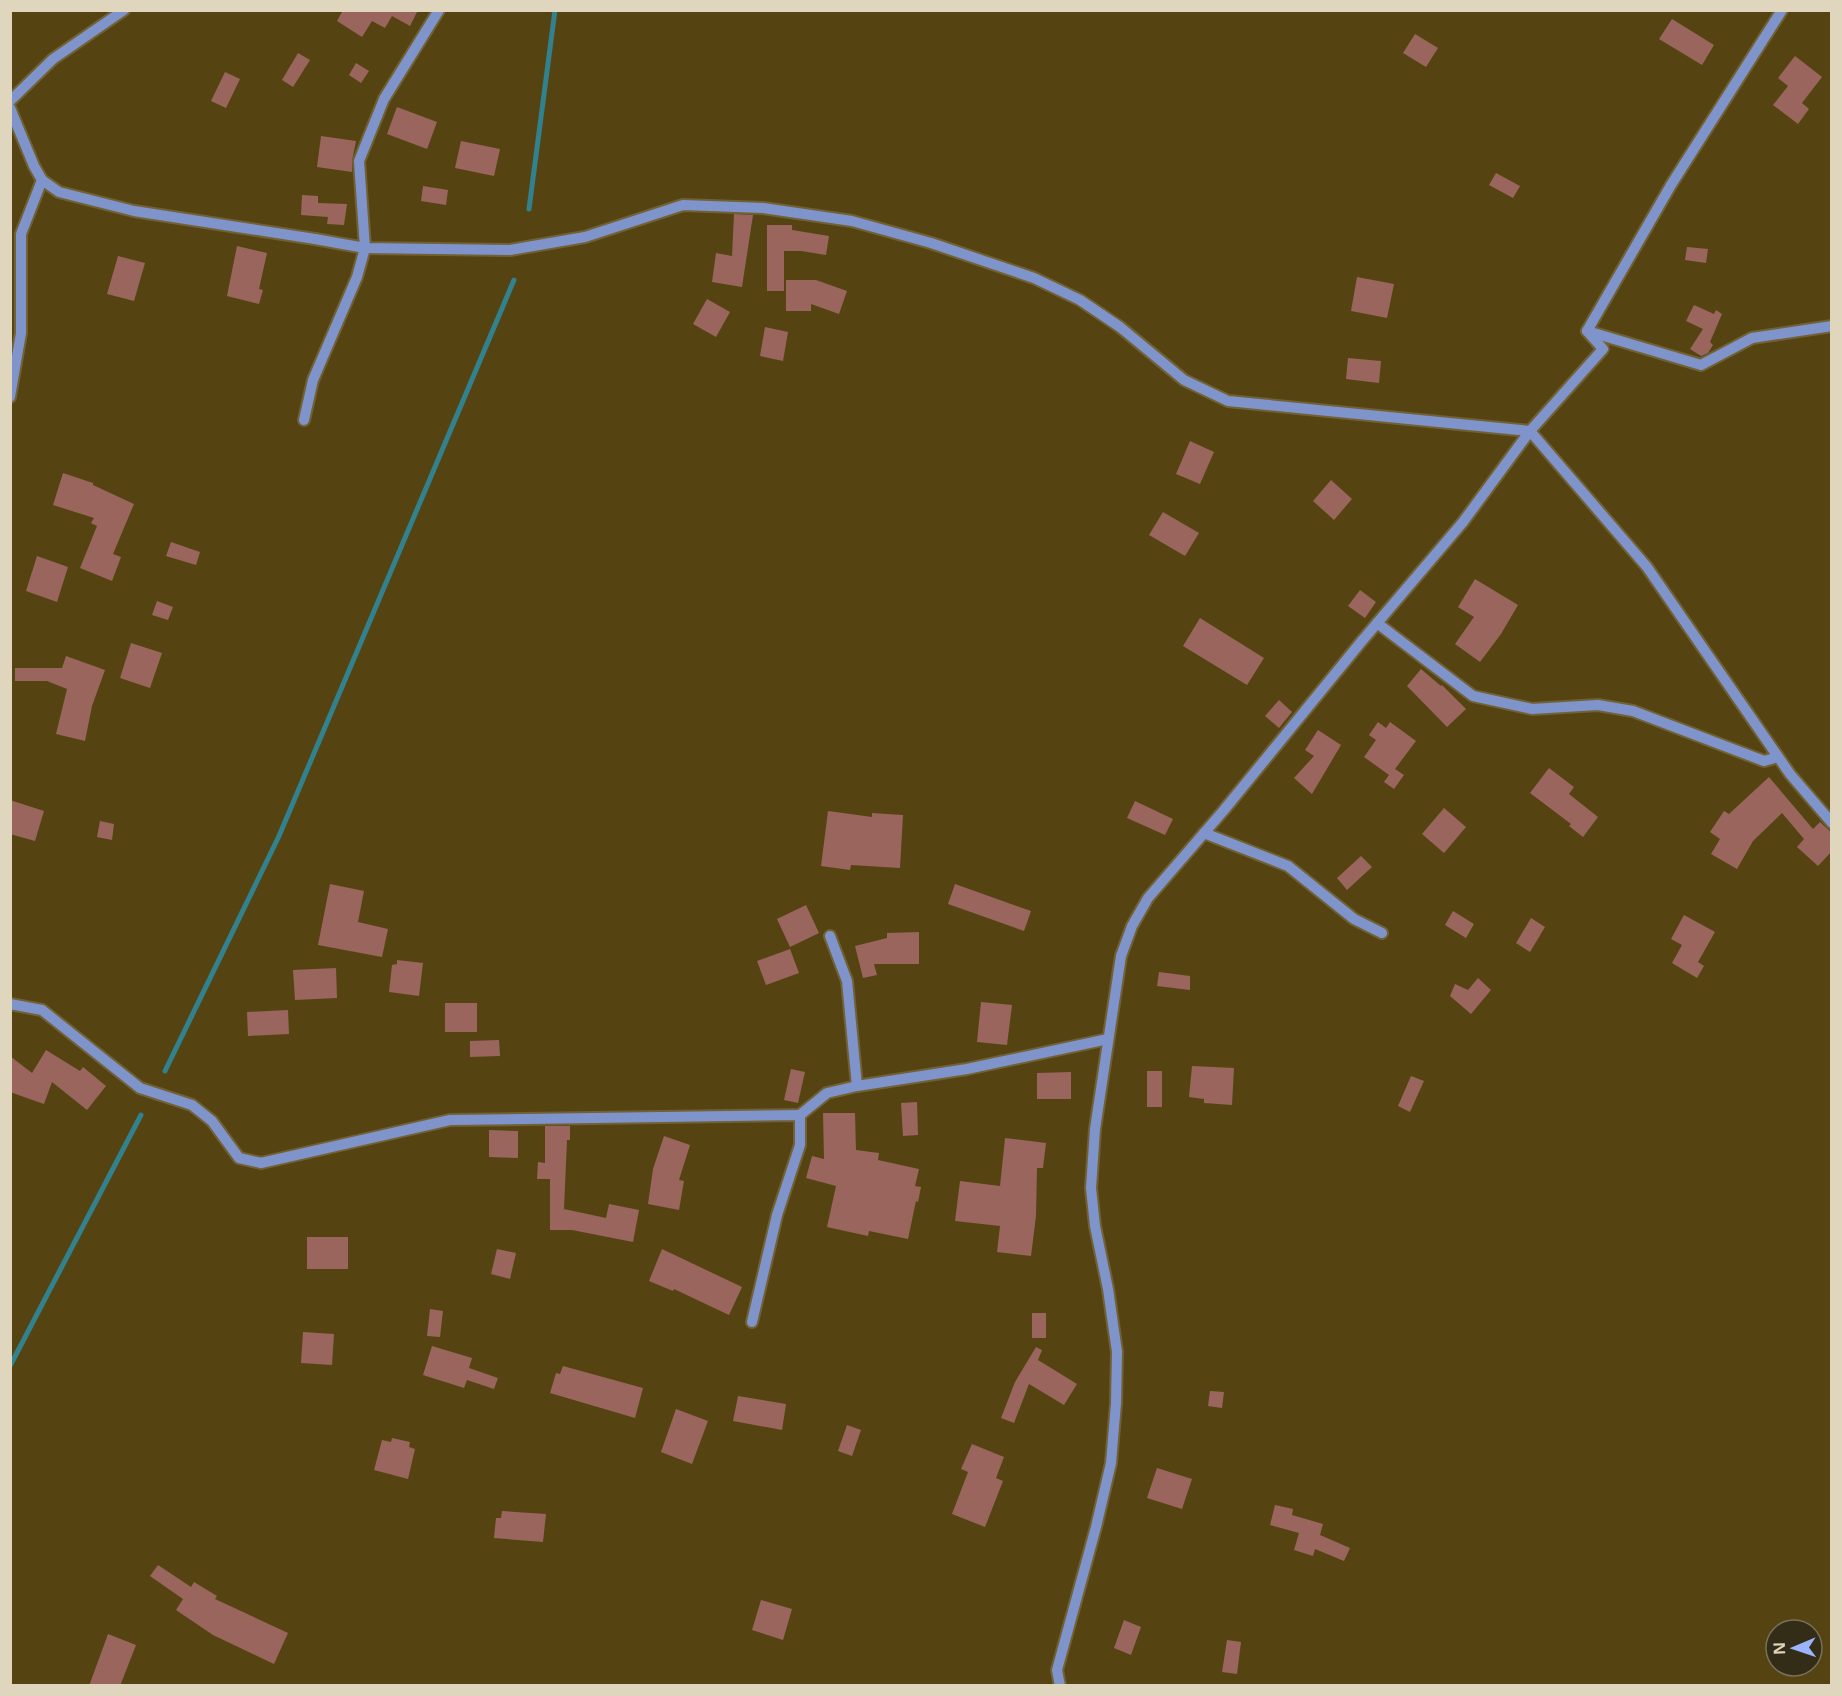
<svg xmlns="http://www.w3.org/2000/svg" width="1842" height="1696" font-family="'Noto Sans',sans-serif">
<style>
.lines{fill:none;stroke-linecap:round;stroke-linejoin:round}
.stream{stroke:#31828e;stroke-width:5}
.building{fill:#99655d}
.minor-casing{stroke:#716134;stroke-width:14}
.minor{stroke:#8094cc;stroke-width:10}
</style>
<rect width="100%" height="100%" fill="#554412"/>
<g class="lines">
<!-- stream -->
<g class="stream">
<polyline points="529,209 555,10"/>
<polyline points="165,1071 279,836 514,280"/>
<polyline points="10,1366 141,1115"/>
</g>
</g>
<!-- building -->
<g class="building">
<polygon points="343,10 418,10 410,26 392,16 385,28 372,21 362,37 337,21"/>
<polygon points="1672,19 1714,45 1702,65 1659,39"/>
<polygon points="1415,34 1438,48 1426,67 1403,53"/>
<polygon points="298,53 310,60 293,87 282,80"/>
<polygon points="1795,56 1822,77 1802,103 1809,109 1798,124 1773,105 1788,86 1778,78"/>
<polygon points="356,63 369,71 361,83 349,75"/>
<polygon points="225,72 240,79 226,108 211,101"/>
<polygon points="397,107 437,122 427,149 387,134"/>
<polygon points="321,136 356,141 352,161 352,172 317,167"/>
<polygon points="461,141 500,149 494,176 455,168"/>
<polygon points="1496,173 1520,186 1513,198 1489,185"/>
<polygon points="423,186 448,190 446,205 421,201"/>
<polygon points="302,195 318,196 318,203 347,204 344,225 327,224 328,217 301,215"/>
<polygon points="734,214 753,215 742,287 712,282 716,253 732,256"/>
<polygon points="767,225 792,225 792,230 829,236 826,255 801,251 784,251 784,291 767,291"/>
<polygon points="237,246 267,253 259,289 263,290 259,304 227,296"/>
<polygon points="1687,247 1708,249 1706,263 1685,260"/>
<polygon points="118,256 145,263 134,301 107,294"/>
<polygon points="1357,277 1394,284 1387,318 1351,311"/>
<polygon points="786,280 816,280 847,291 839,314 811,304 811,311 786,311"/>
<polygon points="707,299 730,312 716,337 693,324"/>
<polygon points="1694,305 1714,314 1716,310 1722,314 1710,342 1713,345 1708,353 1701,356 1690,349 1703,329 1686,321"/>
<polygon points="765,327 788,332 783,361 760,356"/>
<polygon points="1348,358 1381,361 1379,383 1346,379"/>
<polygon points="1190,441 1214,452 1200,484 1176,474"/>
<polygon points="63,473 93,483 93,485 134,504 113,554 121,557 112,581 80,568 97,526 91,523 94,518 53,505"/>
<polygon points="1331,480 1352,499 1334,520 1313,501"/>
<polygon points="1163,512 1199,533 1185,556 1149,535"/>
<polygon points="171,542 200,552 196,565 166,556"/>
<polygon points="37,556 68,567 57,602 26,591"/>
<polygon points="1475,579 1518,605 1501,634 1480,662 1455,644 1474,617 1458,607"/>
<polygon points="1360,590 1376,602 1365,618 1348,606"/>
<polygon points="157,601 173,607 168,620 152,615"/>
<polygon points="1200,618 1264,658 1247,685 1183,646"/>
<polygon points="131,643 162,653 150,688 120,678"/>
<polygon points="66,656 105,670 92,706 85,741 56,734 67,689 47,681 15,681 15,668 62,668"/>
<polygon points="1421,669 1441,686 1442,685 1466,709 1447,727 1407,686"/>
<polygon points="1279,700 1292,712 1279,728 1265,716"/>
<polygon points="1378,722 1386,728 1390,722 1416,741 1395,769 1404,775 1394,789 1384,782 1389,775 1364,757 1376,740 1369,735"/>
<polygon points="1318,730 1341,745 1312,794 1294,778 1314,756 1305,750"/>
<polygon points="1549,768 1574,787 1569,794 1598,817 1583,837 1569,826 1571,824 1530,793"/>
<polygon points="1769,777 1813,829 1820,822 1832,833 1832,851 1818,866 1797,847 1804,839 1782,813 1753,841 1737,869 1711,854 1720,839 1710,832 1724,811 1729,814"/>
<polygon points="10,800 44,811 35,841 10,834"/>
<polygon points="1135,801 1173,819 1165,835 1127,818"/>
<polygon points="1444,808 1466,827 1444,853 1422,834"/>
<polygon points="828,811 872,817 872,813 903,815 900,868 851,865 850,870 821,866"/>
<polygon points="100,821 114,824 112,840 97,837"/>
<polygon points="1361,856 1372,867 1347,890 1337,878"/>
<polygon points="330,884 364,891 358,922 388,929 382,957 318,945"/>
<polygon points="955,884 1031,911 1024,931 948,904"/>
<polygon points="806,905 819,933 790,947 777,919"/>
<polygon points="1453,911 1474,924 1466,938 1445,925"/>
<polygon points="1684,915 1715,932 1698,962 1704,966 1697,978 1672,963 1682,945 1671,939"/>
<polygon points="1531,918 1545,927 1530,952 1516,943"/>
<polygon points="919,932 919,964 874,964 877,975 863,978 855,946 887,938 887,933"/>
<polygon points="790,949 799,973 766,985 757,961"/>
<polygon points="397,960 423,963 419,996 389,992 392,965 397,964"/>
<polygon points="336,968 337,998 295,1000 293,970"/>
<polygon points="1159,972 1190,976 1190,990 1157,986"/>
<polygon points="1478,978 1491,990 1471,1014 1450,996 1455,984 1468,990"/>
<polygon points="981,1002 1012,1005 1007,1045 977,1042"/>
<rect x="445" y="1003" width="32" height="29"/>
<polygon points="288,1010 289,1034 248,1036 247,1012"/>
<polygon points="499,1040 500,1056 470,1057 470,1041"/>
<polygon points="46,1050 80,1071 83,1067 106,1086 87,1110 52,1082 44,1104 10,1092 10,1056 32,1073"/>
<polygon points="1192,1066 1234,1068 1232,1105 1204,1103 1204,1099 1189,1097"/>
<polygon points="791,1069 805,1072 798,1103 784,1100"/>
<rect x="1147" y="1071" width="15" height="36"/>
<polygon points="1071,1072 1071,1099 1037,1099 1037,1073"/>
<polygon points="1411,1076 1424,1081 1410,1112 1398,1106"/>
<polygon points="917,1102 918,1135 903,1136 901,1103"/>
<polygon points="823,1113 855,1113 856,1150 879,1153 878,1160 919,1169 915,1186 921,1187 918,1202 916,1201 908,1239 869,1231 868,1236 827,1227 836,1186 806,1178 812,1156 824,1159"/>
<polygon points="545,1126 570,1126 570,1140 567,1140 564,1209 606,1218 609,1204 639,1210 633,1242 572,1230 550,1230 550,1179 537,1179 538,1162 545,1163"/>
<polygon points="489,1130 518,1131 518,1158 489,1157"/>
<polygon points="664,1136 690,1145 679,1180 684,1181 679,1210 648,1204 653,1169"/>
<polygon points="1005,1138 1046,1143 1043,1168 1037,1168 1036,1216 1031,1256 997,1252 1000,1226 955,1221 960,1181 1000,1186"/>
<rect x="307" y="1237" width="41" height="32"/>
<polygon points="497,1249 516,1253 510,1279 491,1274"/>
<polygon points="662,1249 742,1287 729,1315 674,1289 673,1291 649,1281"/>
<polygon points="430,1309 443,1311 440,1337 427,1336"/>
<rect x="1032" y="1313" width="14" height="25"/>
<polygon points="303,1332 334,1334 332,1365 301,1363"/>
<polygon points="432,1346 472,1358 469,1368 498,1378 494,1389 467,1380 464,1388 423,1375"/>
<polygon points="1036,1347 1042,1350 1038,1360 1077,1384 1064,1405 1029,1384 1014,1423 1001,1418 1015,1382"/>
<polygon points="563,1366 643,1388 635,1418 550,1393 556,1373 560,1374"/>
<polygon points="1210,1391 1224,1392 1222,1408 1208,1406"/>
<polygon points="738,1396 786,1404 782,1430 733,1421"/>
<polygon points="676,1409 708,1421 692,1464 661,1452"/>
<polygon points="847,1425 861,1430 852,1456 838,1451"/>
<polygon points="392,1438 410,1442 409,1447 415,1449 408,1479 374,1470 382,1440 391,1442"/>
<polygon points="972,1444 1004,1457 996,1478 1003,1481 985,1527 952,1514 968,1472 961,1469"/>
<polygon points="1157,1468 1192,1479 1182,1509 1147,1498"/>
<polygon points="1275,1505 1293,1509 1292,1515 1323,1524 1320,1535 1350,1548 1344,1561 1315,1549 1313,1556 1294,1550 1299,1533 1270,1525"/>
<polygon points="502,1511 546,1514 543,1542 494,1538 496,1518 501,1518"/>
<polygon points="158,1565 191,1587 194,1582 217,1596 215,1599 288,1633 274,1664 213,1635 176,1610 183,1599 150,1576"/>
<polygon points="761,1600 792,1609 783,1640 752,1630"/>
<polygon points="1124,1620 1141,1627 1131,1655 1114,1648"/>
<polygon points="108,1634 136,1645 120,1686 89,1686"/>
<polygon points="1227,1640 1241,1642 1237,1674 1222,1672"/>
</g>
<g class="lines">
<defs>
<g id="minor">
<polyline points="10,101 53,59 124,10"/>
<polyline points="10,108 34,166 42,180 59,192 134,211 315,239 365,248 510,250 585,237 683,205 763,208 852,221 931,243 1034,278 1080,300 1120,327 1184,380 1228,401 1530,431 1647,567 1790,774 1832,823"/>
<polyline points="1587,331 1701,365 1752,338 1832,326"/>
<polyline points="10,397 21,333 21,234 42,180"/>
<polyline points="304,420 313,380 357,277 365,248 359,161 384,99 439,10"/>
<polyline points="1377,623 1473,696 1532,709 1598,705 1633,711 1764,761 1778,757"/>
<polyline points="1204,833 1288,866 1354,919 1382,933"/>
<polyline points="830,936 847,981 857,1086"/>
<polyline points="10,1004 42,1010 140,1088 192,1105 212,1121 239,1158 261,1163 450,1120 800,1115 800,1145 777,1215 752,1322"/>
<polyline points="800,1115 827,1093 857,1086 967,1069 1108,1039"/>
<polyline points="1060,1686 1057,1670 1096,1527 1111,1463 1116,1403 1117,1352 1108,1289 1095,1226 1091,1188 1095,1129 1121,956 1132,926 1148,898 1224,810 1361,642 1463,522 1530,431 1603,349 1587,331 1671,185 1782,10"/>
</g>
</defs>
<!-- minor casing -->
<use href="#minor" class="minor-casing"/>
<!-- minor -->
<use href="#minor" class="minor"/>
</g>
<!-- border -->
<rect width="1842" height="1696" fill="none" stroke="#e0d6bd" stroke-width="24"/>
<!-- north arrow -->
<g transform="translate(1794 1648) rotate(268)"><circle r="28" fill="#332c17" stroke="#787059" stroke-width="1.5"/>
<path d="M0-4.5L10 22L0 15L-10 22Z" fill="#9bb4fd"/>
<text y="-9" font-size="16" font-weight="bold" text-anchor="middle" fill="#e0d6bd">N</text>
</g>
</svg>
